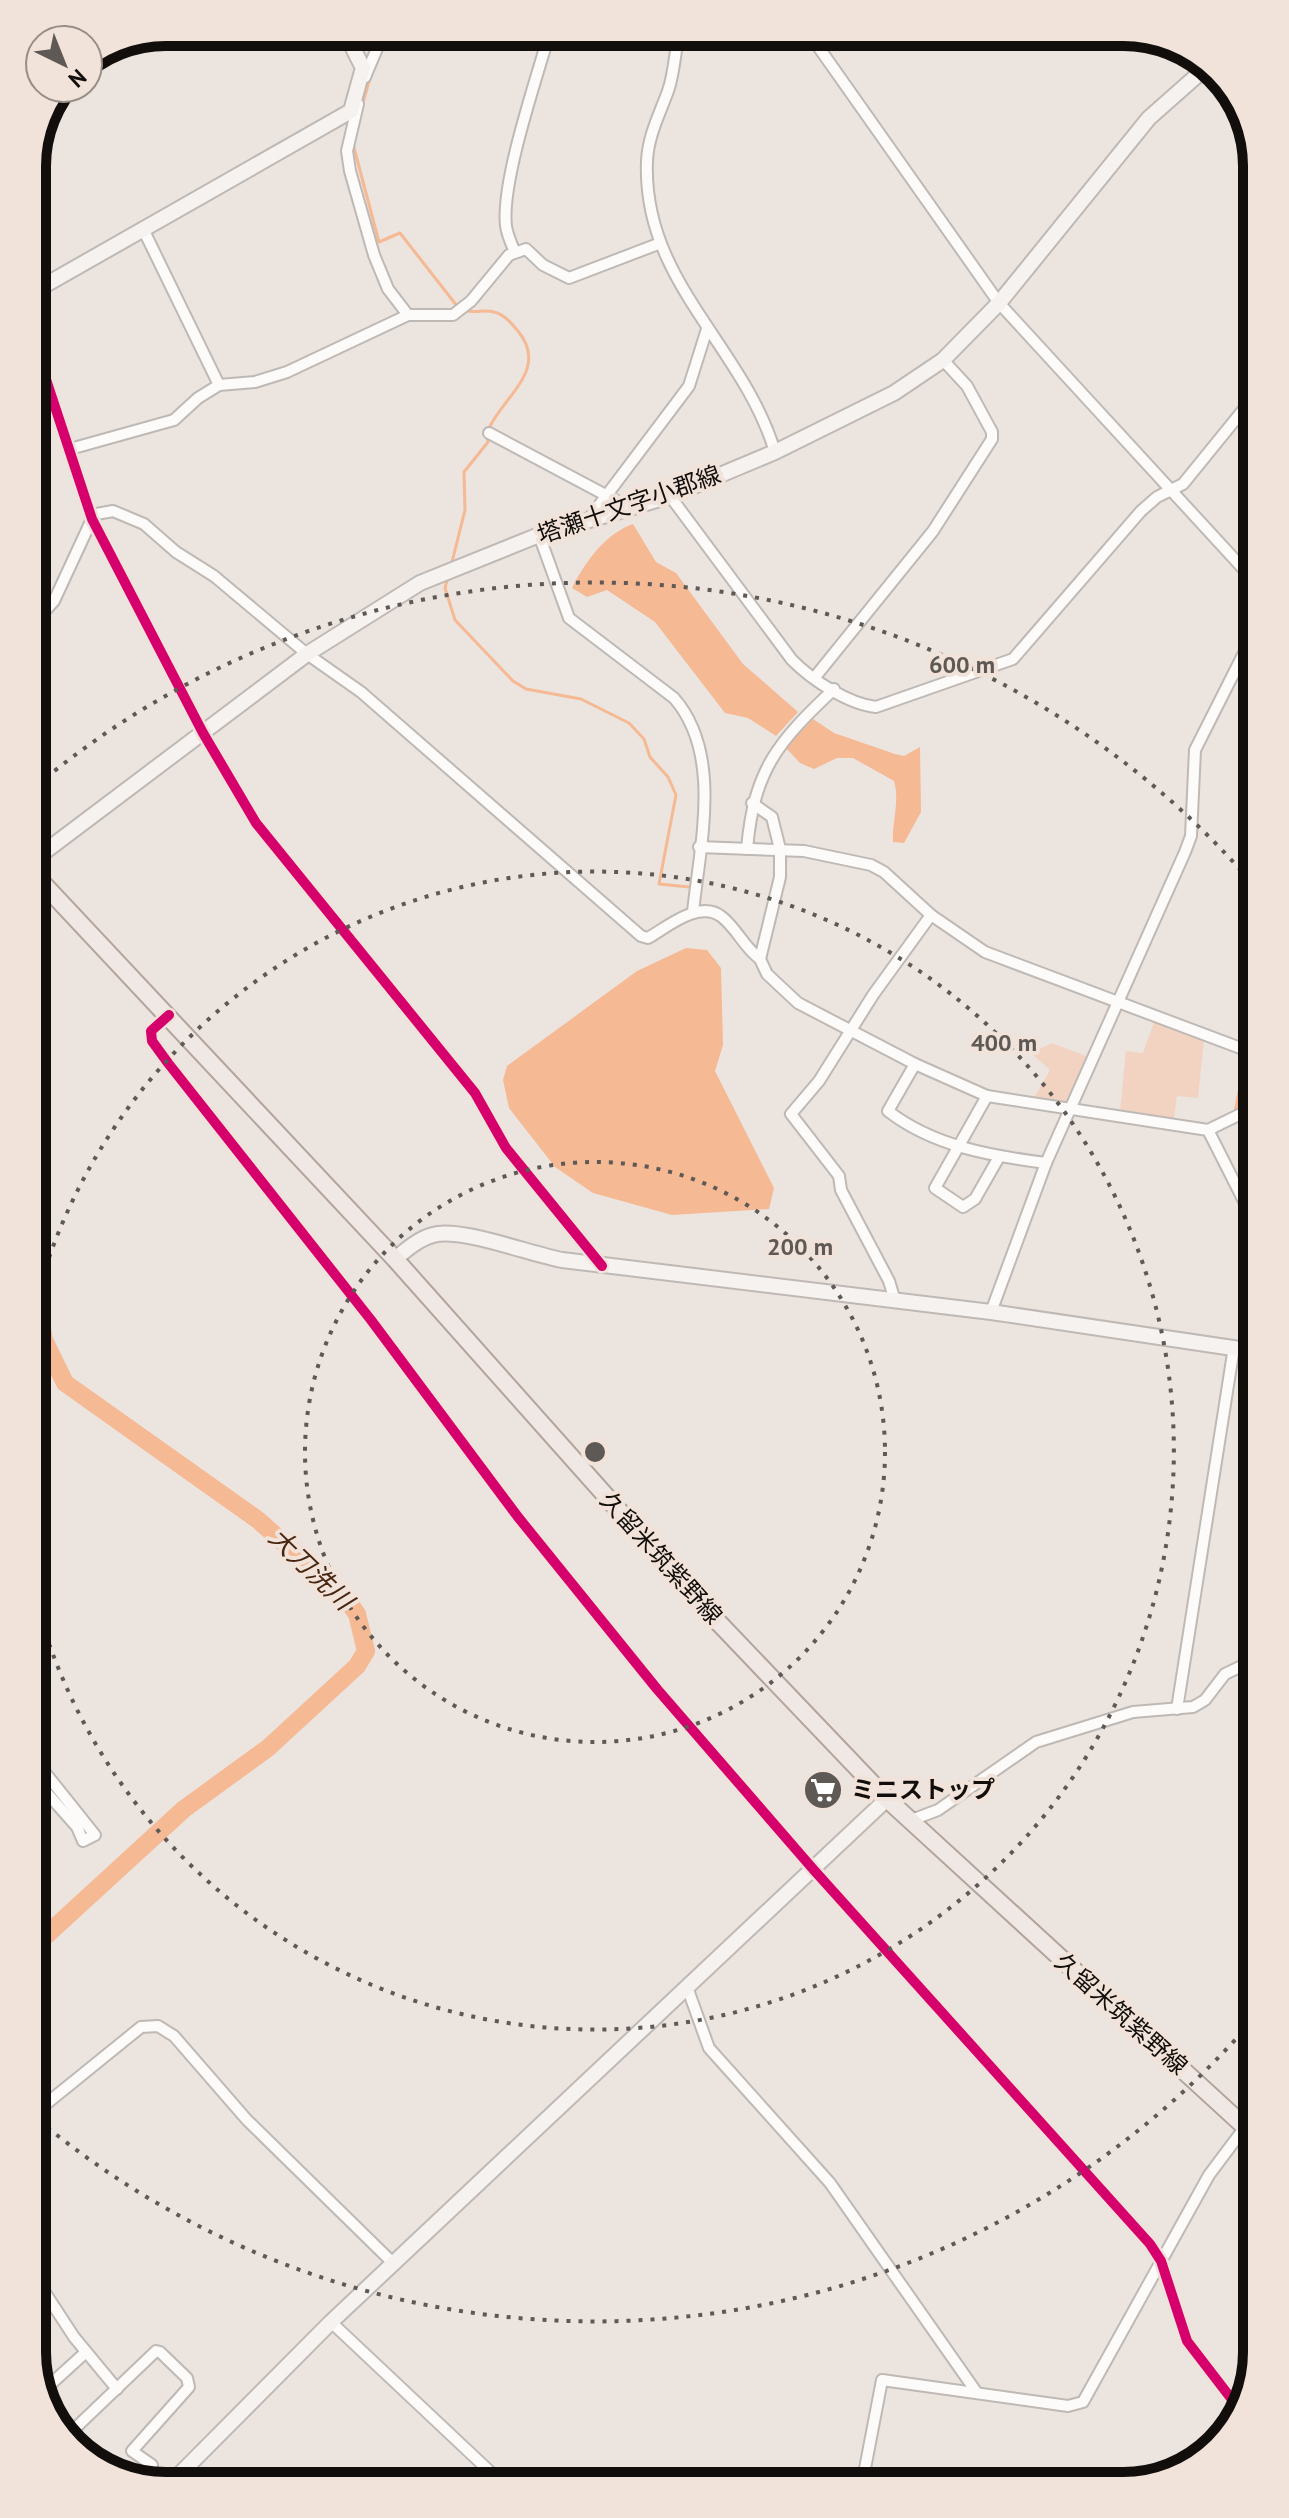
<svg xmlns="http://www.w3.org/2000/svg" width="1289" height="2518" font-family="'PT Sans','Noto Sans JP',sans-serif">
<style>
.green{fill:#f2d3c1}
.water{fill:#f5b994}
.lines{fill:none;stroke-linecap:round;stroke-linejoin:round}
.stream{stroke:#f5b994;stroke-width:3}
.river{stroke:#f5b994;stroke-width:18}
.street-casing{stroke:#bfb9b5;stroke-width:14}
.secondary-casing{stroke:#bfb9b5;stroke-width:18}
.primary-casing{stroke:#b3a49b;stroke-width:20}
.street{stroke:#fcfbfa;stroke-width:10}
.secondary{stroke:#f6f2ef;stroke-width:14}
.primary{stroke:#efe8e4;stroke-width:16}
.cycleway-casing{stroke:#f1e3da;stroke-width:15}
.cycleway{stroke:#d6006c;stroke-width:10}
.ring{fill:none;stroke:#5e5955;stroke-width:4;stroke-dasharray:4 8}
.labels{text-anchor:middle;stroke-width:8;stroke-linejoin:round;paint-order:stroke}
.street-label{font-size:24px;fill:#120e0b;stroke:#f1e3da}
.poi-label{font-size:24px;font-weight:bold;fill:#120e0b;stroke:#f1e3da;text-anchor:start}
.water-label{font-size:26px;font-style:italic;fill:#472611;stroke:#f1e3da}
.rim{fill:none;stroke:#120e0b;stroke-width:10}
.centre{fill:#5e5955;stroke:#f1e3da;stroke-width:4}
.ring-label{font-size:24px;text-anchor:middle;font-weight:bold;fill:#5e5955;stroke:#f1e3da;stroke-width:8;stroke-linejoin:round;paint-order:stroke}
</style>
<rect width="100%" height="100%" fill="#ece4df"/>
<!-- green -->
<g class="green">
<polygon points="1154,1022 1204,1039 1198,1098 1177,1096 1174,1118 1120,1111 1126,1051 1143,1053"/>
<polygon points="1052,1043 1088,1057 1068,1103 1034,1098 1050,1070 1031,1053"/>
</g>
<!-- water -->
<g class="water">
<path d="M633,524L656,562L676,573L743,664L798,712L776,736L748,718L725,713L655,622L607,590L587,597L572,588C585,562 605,534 633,524Z"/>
<path d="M813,719L834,733L895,754L904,756L920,747L921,812L904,843L893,842C892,820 900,802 894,781L853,758H837L814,769L800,763L785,747Z"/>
<polygon points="686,948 707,950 721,968 723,1045 715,1071 774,1188 769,1209 672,1215 593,1193 555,1167 509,1108 503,1080 507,1066 637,971"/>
</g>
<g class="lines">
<!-- stream -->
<g class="stream">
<polyline points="381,49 388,39"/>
<polyline points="362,106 370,78"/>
<polyline points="353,144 379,242 400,233 457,306"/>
<path d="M464,310C474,314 484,309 494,312C504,314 512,324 518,331C549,369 505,395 489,428"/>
<polyline points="451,566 465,510 464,472 488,442 487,436"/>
<polyline points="448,577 445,588 455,620 513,681 526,689 581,699 629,723 644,739 650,757 668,777 676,795 659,884 689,887"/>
<polyline points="1235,1113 1239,1092 1251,1067"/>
</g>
<!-- river -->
<polyline class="river" points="37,1302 44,1340 65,1383 258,1520 345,1597 357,1614 366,1651 357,1666 268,1748 184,1809 40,1941"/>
<defs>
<g id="street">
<polyline points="810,35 999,303 1249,575"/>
<path d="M678,37C675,54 674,74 668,91C660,113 648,136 647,161C642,281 743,345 775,452"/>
<polyline points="365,77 381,39"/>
<polyline points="358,104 347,151 350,171 374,255 388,289 408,315"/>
<polyline points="144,231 219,385"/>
<path d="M514,250C511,243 507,234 506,226C501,183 535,83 548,38"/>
<polyline points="33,340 92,519 203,733 256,823 475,1093 506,1148 602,1266"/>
<polyline points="489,433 630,508"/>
<polyline points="70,449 174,420 198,398 219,385 255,382 287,372 408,315 453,315 471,301 509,255 526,249 543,265 569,278 658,244"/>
<path d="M670,496L792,660C812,680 848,704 876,707L1013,659L1141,511L1157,497L1183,484L1248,404"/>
<path d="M91,515L113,511L144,524L176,552L214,576L307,654L361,692L641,936L648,938C667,927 700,899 722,917C737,929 744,947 760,959"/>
<polyline points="588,520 689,386 707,329"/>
<path d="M539,535L569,618L674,698C723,754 700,844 693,912"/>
<polyline points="34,623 54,601 92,519"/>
<polyline points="815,677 933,531 992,439 992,432 967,386 943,360"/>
<polyline points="752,803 772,817 780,849 780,877 760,959 767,974 798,1003 915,1064 987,1096 1208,1130 1251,1109"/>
<polyline points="699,847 804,851 871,865 884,872 931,915 985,952 1251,1052"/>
<path d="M747,849C754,769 778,742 834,689"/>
<polyline points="169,1015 151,1031 152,1041 168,1063 371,1320 518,1517 657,1689 813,1869 1150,2244 1161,2261 1187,2341 1240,2410"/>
<path d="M915,1064L888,1111C933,1146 991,1156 1046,1163"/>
<polyline points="987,1096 935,1188 963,1207 975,1199 999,1157"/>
<polyline points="1208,1130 1252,1217"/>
<polyline points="895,1301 889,1281 841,1190 839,1176 791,1114 819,1081 873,995 931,915"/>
<polyline points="991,1312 1046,1163 1185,852 1191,836 1195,750 1249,643"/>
<polyline points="1177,1709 1234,1347"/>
<polyline points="39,1765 95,1835 83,1841 77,1827 39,1784"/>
<polyline points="909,1821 938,1810 1036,1742 1133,1712 1193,1707 1205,1700 1225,1674 1254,1660"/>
<polyline points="687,1987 709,2048 830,2183 977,2393"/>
<polyline points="41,2108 141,2027 158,2026 174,2036 247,2120 393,2263"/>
<polyline points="42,2288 74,2337 117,2389"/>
<polyline points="331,2322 501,2482"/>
<polyline points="42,2392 86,2352"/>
<polyline points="68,2435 156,2351 160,2352 187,2378 189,2387 132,2451 152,2465 142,2480"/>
<polyline points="863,2479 882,2380 1068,2406 1083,2402 1209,2175 1245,2127 1256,2120"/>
</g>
<g id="secondary">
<polyline points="33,292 351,111 363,68 349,40"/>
<polyline points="35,859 307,654 420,583 539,535 670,496 775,452 894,393 943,360 999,303 1149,118 1209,65"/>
<path d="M395,1259C406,1250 418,1239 433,1235C460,1227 530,1254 562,1260L991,1312L1253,1351"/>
<polyline points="168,2486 331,2322 887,1799"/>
</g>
<polyline id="primary" points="35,875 395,1259 719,1623 887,1799 1256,2137"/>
</defs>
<!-- street casing -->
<use href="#street" class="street-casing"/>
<!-- secondary casing -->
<use href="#secondary" class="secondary-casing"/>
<!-- primary casing -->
<use href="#primary" class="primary-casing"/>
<!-- street -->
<use href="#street" class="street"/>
<!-- secondary -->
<use href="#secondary" class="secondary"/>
<!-- primary -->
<use href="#primary" class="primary"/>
<defs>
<g id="cycleway">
<polyline points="33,340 92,519 203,733 256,823 475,1093 506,1148 602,1266"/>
<polyline points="169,1015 151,1031 152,1041 168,1063 371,1320 518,1517 657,1689 813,1869 1150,2244 1161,2261 1187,2341 1240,2410"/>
</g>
</defs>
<!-- cycleway casing -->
<use href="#cycleway" class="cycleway-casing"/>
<!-- cycleway -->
<use href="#cycleway" class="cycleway"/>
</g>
<!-- distance rings -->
<g class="ring">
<circle cx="595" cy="1452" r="290"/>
<path d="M38 1292A579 579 0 1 1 40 1616"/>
<path d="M1251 2022A869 869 0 0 1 42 2123M36 786A869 869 0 0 1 1246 876"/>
</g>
<!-- icons -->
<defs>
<symbol id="supermarket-disc" viewBox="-11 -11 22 22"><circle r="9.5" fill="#5e5955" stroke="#f1e3da"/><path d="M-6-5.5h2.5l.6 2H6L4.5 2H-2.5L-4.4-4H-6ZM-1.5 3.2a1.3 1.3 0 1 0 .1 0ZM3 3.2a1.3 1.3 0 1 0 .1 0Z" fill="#fff"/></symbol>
</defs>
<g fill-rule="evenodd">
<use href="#supermarket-disc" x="801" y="1768" width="44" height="44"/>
</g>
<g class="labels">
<!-- street labels -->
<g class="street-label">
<text transform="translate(629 505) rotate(-19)" y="8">塔瀬十文字小郡線</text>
<text transform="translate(661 1558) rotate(48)" y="8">久留米筑紫野線</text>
<text transform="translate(1121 2014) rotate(42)" y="8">久留米筑紫野線</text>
</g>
<!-- poi labels -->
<g class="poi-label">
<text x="851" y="1798">ミニストップ</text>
</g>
<!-- water labels -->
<g class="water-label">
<text transform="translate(311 1569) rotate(44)" y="9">大刀洗川</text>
</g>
</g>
<!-- crop -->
<path d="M0 0H1289V2518H0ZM166 46H1123A120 120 0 0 1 1243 166V2352A120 120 0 0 1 1123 2472H166A120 120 0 0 1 46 2352V166A120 120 0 0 1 166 46Z" fill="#f1e3da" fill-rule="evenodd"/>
<path class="rim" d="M166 46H1123A120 120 0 0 1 1243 166V2352A120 120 0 0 1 1123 2472H166A120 120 0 0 1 46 2352V166A120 120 0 0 1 166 46Z"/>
<circle cx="595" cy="1452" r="12" class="centre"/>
<g class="ring-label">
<text x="962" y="673">600 m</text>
<text x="1004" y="1051">400 m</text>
<text x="800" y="1255">200 m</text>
</g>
<!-- north arrow -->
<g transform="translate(64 64) rotate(137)"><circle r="38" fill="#f1e3da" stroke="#988e87" stroke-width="2"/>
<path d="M0-6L14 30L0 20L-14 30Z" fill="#5e5955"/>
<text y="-12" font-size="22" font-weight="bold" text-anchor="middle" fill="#120e0b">N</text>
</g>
</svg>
